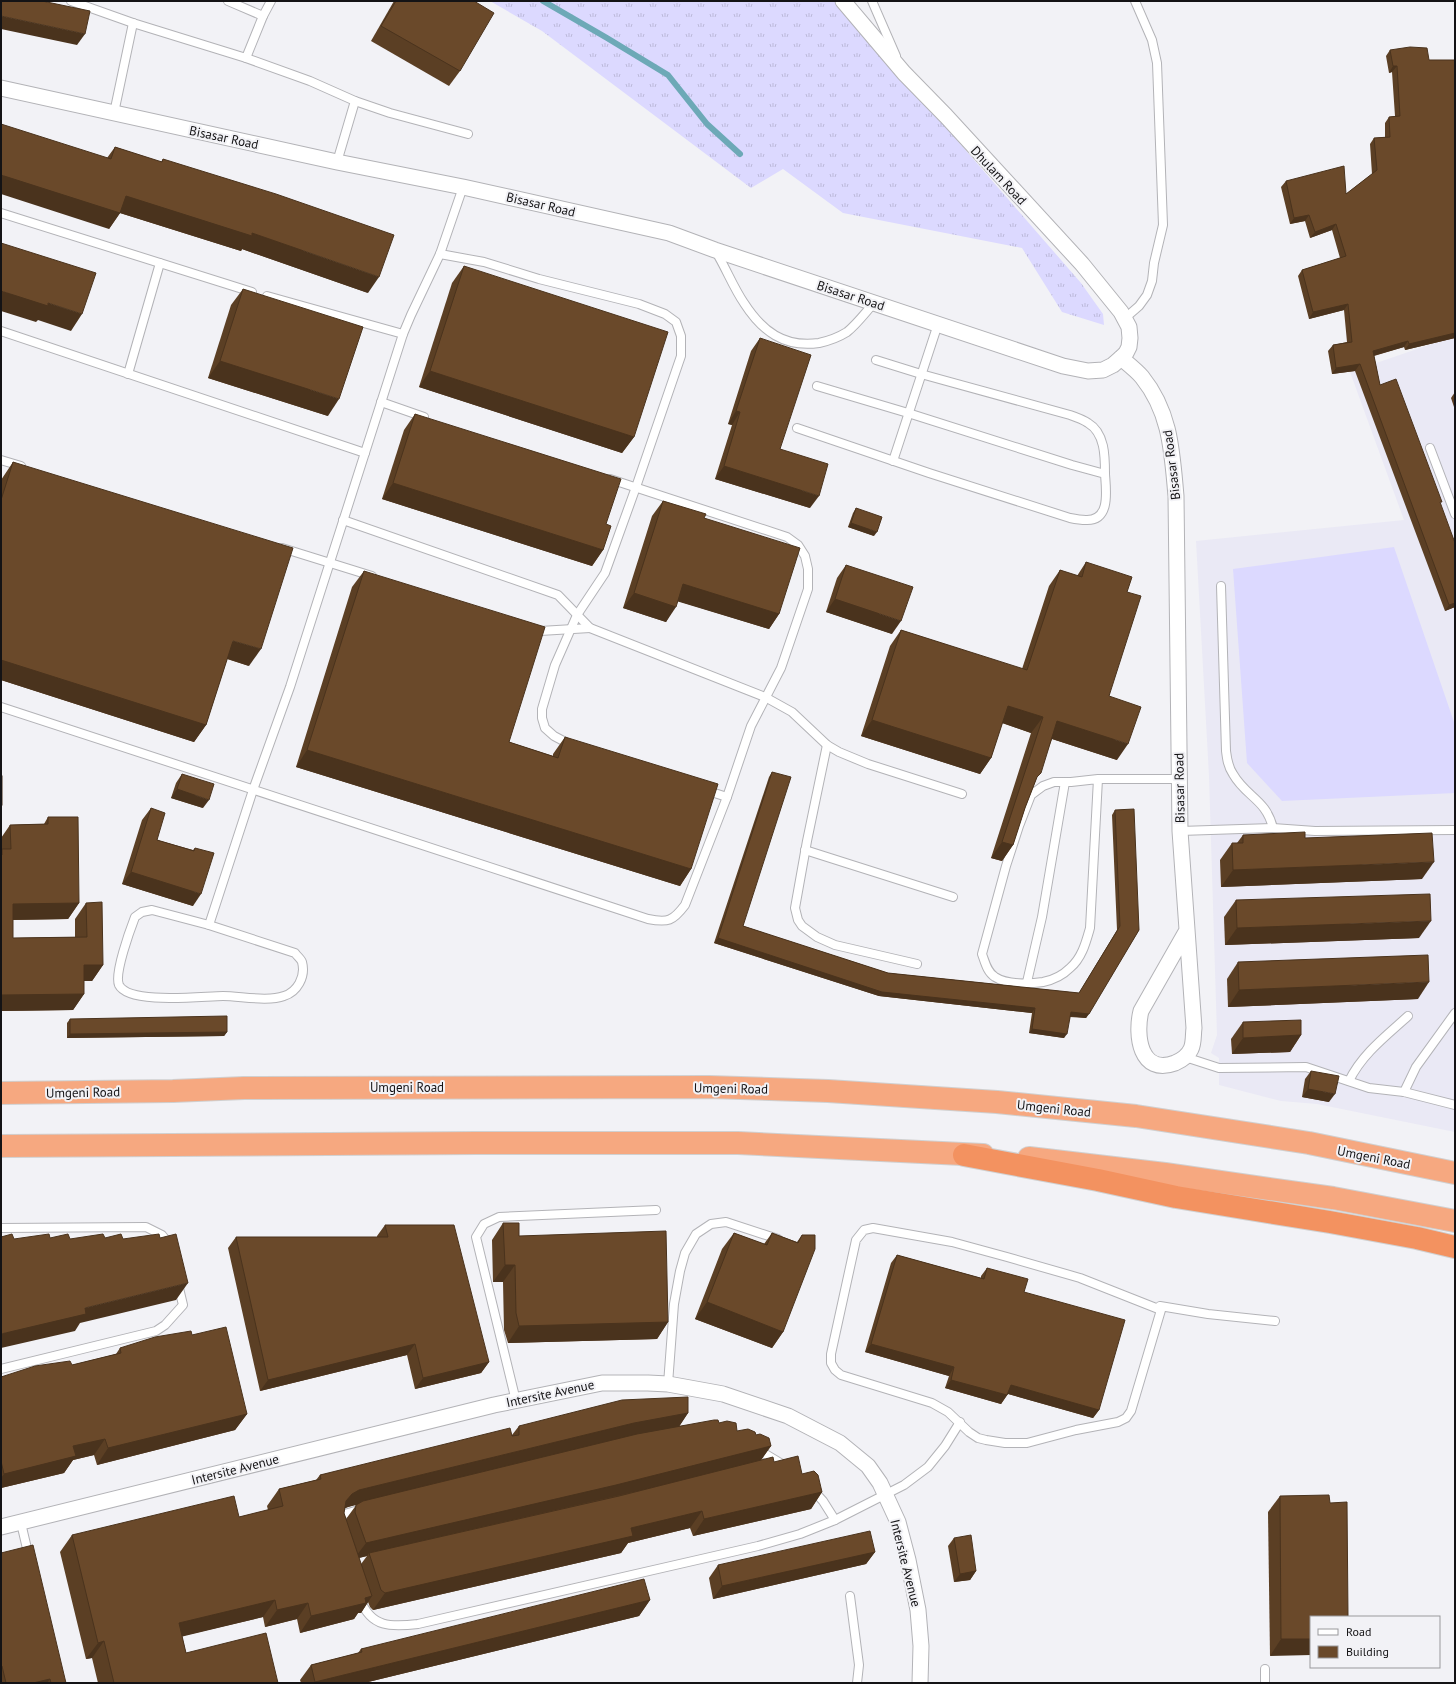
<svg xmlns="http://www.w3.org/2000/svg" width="1456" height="1684" font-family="'PT Sans',sans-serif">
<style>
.built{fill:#eae9f5}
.grass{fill:url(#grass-tufts)}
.pitch{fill:#dcd9ff}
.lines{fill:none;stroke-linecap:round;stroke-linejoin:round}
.stream{stroke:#6da9b7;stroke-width:6}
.service-casing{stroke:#b3b3b7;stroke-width:10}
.minor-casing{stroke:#b3b3b7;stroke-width:17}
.trunk-casing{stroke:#d0d0d0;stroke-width:24}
.motorway-casing{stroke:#d0d0d0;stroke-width:24}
.service{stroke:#fff;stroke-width:8}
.minor{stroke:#fff;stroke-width:15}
.trunk{stroke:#f6a880;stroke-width:22}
.motorway{stroke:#f39260;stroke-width:22}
.wall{fill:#5b3f24;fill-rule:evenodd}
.shaded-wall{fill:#4a331d}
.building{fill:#6a492a;stroke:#4a331d}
.labels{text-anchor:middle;stroke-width:4;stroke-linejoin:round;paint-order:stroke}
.street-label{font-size:13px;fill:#141315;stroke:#f2f2f6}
</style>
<defs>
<pattern id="grass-tufts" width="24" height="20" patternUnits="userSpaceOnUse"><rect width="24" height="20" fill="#dcd9ff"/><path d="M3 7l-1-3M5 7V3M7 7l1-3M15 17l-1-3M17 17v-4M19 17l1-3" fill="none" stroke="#bcb9da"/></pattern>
</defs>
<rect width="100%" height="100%" fill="#f2f2f6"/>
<!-- built -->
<polygon class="built" points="1455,336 1455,1132 1317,1104 1281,1101 1219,1085 1219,1058 1211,1053 1217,1035 1209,776 1196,541 1404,520 1350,372"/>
<!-- grass -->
<polygon class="grass" points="490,1 836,1 1081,283 1103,314 1104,325 1062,312 1022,248 843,213 783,169 751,188 542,31"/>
<!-- pitch -->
<polygon class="pitch" points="1394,547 1455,725 1455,793 1282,801 1247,763 1233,569"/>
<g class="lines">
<!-- stream -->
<polyline class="stream" points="543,1 607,38 668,75 707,124 740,154"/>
<defs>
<g id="service">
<polyline points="71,1 133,23 246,58 263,16 271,1"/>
<polyline points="228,1 263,16"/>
<polyline points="872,1 896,56"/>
<polyline points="246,58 310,81 355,101 390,113 468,134"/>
<polyline points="114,113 133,23"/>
<polyline points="337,162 355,101"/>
<polyline points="1,213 252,292"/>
<path d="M716,252C726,268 733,287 744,303C762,331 784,348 819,343C828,341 839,337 847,332C857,324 865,313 874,303"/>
<polyline points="440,254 484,262 539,279 639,304 665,314 676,322 681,336 681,356 636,487 605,573 577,615 555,665 542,709 542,718 545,728 554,736 571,745"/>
<polyline points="267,296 403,334"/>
<polyline points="1124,319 1139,306 1147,295 1152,281 1154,263 1163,225 1157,63 1152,40 1135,1"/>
<polyline points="1,331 365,453"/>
<path d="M876,360L921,374L1070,415C1076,417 1082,419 1088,423C1105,433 1105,456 1105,474"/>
<polyline points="128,374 160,263"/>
<polyline points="381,402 424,417"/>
<path d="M797,428L929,473L1070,518C1075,519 1081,520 1086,520C1111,521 1106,490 1105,474L1072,465L908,413L817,386"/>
<polyline points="1430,448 1455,514"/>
<polyline points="1,460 21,466"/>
<polyline points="893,461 938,324"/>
<polyline points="343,520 558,595 590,628 765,697 792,712 827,745 839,752 868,764 962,794"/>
<polyline points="282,548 372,576"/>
<path d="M1221,586L1226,751C1227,759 1228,767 1233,774C1246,797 1266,799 1273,828"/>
<polyline points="533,629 540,631 590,628"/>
<path d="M1,707L648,919C668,923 673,921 685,905L727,797L751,726L781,668L808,589V569L805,556L798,545L787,537L610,479"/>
<polyline points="827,745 807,841 795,908 798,920 802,926 817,937 835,945 917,964"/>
<path d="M1098,779L1090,928C1086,942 1082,958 1070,968C1063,975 1053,980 1043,982C1030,984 1007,985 995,977C987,972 985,962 982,954L1006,866L1019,826L1031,795L1043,786L1054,782H1071L1098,779H1179"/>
<polyline points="705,790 727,797"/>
<polyline points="1180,831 1273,828 1315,831 1455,830"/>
<polyline points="805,850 953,897"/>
<path d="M152,910L209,925L295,953C297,956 301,959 302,962C306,977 297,992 284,996C268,1002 240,996 223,996C203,996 129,1005 119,985C114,974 130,930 135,917L142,912Z"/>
<polyline points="209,925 253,790 290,687 403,334 411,315 440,254 463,187"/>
<polyline points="1027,982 1042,917 1065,782"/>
<polyline points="1185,1057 1219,1068 1306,1067 1369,1088 1404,1092 1455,1105"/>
<path d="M1349,1081C1362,1054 1386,1036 1408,1016"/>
<polyline points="1404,1092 1416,1067 1455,1013"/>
<polyline points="1,1228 146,1227 162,1235 170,1245"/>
<polyline points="1161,1310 1080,1278 1007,1257 952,1242 873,1228 864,1230 856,1240 831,1354 831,1363 835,1370 841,1375 932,1403 948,1412 969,1432 978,1438 986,1440 1005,1443 1027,1443 1076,1430 1118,1422 1126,1418 1131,1411 1161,1310 1160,1306 1208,1314 1275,1321"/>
<polyline points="1,1369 156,1331 165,1325 183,1305 178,1284"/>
<polyline points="668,1384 674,1304 680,1271 685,1253 696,1234 711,1224 726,1222 778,1239"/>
<polyline points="516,1401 476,1237 484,1224 499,1217 656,1210"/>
<polyline points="757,1449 787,1467"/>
<polyline points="812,1489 823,1501 835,1520"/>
<polyline points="338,1521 341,1515 362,1509"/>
<polyline points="21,1523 29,1557"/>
<polyline points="850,1596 859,1665 857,1683"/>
<path d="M360,1599C371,1628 391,1627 418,1624L758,1546L800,1534L835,1520L904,1485L928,1467L945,1446L960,1422"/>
<polyline points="1265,1683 1265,1669"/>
</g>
<g id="minor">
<polyline points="1,88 337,162 463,187 669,233 715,250 1063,366 1088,371 1103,370 1113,365 1121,358 1126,353 1129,347 1130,338 1129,327 1121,312 1082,264 946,116 904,73 843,1"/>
<path d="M1121,358C1128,364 1136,370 1142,377C1171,413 1172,453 1176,496L1180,831L1194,1028C1193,1035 1194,1043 1191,1049C1188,1056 1182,1060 1175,1063C1140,1076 1135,1035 1141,1011L1186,932"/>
<polyline points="1,1527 494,1405 602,1383 648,1383 668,1384 723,1394 788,1416 840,1443 868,1466 880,1483 898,1522 908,1560 918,1610 921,1646 920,1683"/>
</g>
<g id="trunk">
<polyline points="1,1093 173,1091 244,1088 709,1087 828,1091 997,1102 1136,1116 1309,1143 1455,1173"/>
<polyline points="1,1146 476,1143 738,1143 983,1155"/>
<polyline points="1029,1158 1165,1174 1333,1198 1455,1221"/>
</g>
<polyline id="motorway" points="964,1155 1098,1180 1176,1197 1330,1222 1417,1238 1455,1247"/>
</defs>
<!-- service casing -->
<use href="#service" class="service-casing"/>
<!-- minor casing -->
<use href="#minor" class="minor-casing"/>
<!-- trunk casing -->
<use href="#trunk" class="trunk-casing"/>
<!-- motorway casing -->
<use href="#motorway" class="motorway-casing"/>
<!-- service -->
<use href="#service" class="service"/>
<!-- minor -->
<use href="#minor" class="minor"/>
<!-- trunk -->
<use href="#trunk" class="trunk"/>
<!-- motorway -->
<use href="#motorway" class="motorway"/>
</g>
<!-- wall -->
<g class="wall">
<polygon points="394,1 474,1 460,71 449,86 371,41"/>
<polygon points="1390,50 1429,60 1455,60 1455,338 1405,350 1404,347 1374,356 1380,385 1440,504 1455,607 1445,611 1355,371 1332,374 1328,351 1333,345 1347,342 1344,310 1309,319 1298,276 1302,270 1340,258 1332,230 1310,238 1305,221 1290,224 1281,187 1286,181 1346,194 1372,174 1370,144 1374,138 1385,137 1385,123 1389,117 1395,116 1392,72 1389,73 1386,56"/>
<polygon points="115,147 161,162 163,159 368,293 242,249 241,251 120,213 109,229 107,158"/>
<polygon points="464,266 634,437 622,453 419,387 452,283"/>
<polygon points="243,289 328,416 208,378 231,305"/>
<polygon points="760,338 780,449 810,508 715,479 732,425 728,424 751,351"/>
<polygon points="1455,392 1455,410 1451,398"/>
<polygon points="415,414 606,524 603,550 592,566 382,499 404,430"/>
<polygon points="13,462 249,666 227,659 206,725 194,742 1,680 1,480"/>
<polygon points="663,501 704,518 779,614 769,629 678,601 666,622 623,608 652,516"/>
<polygon points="856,508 874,536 848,527 853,513"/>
<polygon points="1086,562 1127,592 1109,696 1117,760 1052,739 1025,808 1013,845 1002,861 991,858 1031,733 1002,723 991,758 980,774 861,736 890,646 901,630 1022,669 1049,586 1060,570 1077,576"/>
<polygon points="846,565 892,634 826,612 837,578"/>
<polygon points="364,571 509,742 553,756 553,754 565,737 691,869 680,886 296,767 352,587"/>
<polygon points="772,772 743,926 888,973 1079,993 1117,930 1112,815 1115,810 1139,930 1086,1018 1070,1017 1064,1038 1029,1033 1032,1013 879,996 714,943 769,777"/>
<polygon points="182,774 203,808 171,798 176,783"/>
<polygon points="151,808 157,840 193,850 195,848 193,906 122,884 142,820"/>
<polygon points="48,817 79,903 68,919 13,920 13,938 75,937 75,919 86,903 103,965 92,981 84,981 84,994 73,1010 1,1011 1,838 10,825 44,824"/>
<polygon points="1243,835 1422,879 1221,887 1220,860 1232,843 1237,843"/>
<polygon points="1236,900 1419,938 1225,945 1224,917"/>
<polygon points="1238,962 1418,999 1228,1007 1227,979"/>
<polygon points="70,1019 227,1032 224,1036 67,1038 67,1023"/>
<polygon points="1243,1022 1301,1035 1290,1052 1232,1054 1231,1039"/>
<polygon points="1311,1071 1329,1102 1302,1097 1305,1079"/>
<polygon points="503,1223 519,1236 668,1322 657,1339 508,1343 504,1330 503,1282 493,1282 492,1240"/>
<polygon points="385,1225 489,1362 481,1373 415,1389 407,1355 260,1391 228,1248 236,1237 377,1237 377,1236"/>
<polygon points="734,1233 764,1244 772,1233 797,1242 802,1235 783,1332 772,1348 695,1319 722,1249"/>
<polygon points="897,1255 981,1278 981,1276 987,1268 1024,1292 1099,1410 1093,1418 1008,1394 1001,1404 945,1388 949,1376 865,1352 891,1263"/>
<polygon points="192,1335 247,1414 235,1430 97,1465 94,1455 73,1460 64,1473 1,1488 1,1377 72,1365 116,1354 120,1348"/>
<path d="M688,1413L679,1426L719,1423L737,1431L756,1435L771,1446L761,1460L774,1462L802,1474L822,1492L811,1509L693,1536L690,1528L628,1543L621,1553L373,1610L370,1607L368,1602L361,1613H358L354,1619L300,1633L297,1619L265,1627L263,1617L182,1636L186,1653L278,1683H98L92,1658L86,1659L60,1552L72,1535L239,1517L268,1510L267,1506L279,1489L316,1480L320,1475L512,1435L519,1426ZM357,1504L346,1519L344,1513L345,1508ZM367,1556L361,1564L359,1558Z"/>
<polygon points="1280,1496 1330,1503 1348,1617 1270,1656 1268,1512"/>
<polygon points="954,1538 976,1571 970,1580 954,1582 948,1546"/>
<polygon points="875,1552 866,1564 713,1599 709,1578 718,1565"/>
<polygon points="1,1553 66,1683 1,1683"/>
<polygon points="650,1600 639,1616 364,1683 301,1683 300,1680 311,1665 358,1653 361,1649"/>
</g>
<!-- shaded-wall -->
<g class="shaded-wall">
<polygon points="1,16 85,34 77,45 1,29"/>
<polygon points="1393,66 1397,66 1392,72 1389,73"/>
<polygon points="1,175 126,196 252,233 379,277 368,293 242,249 241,251 120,213 109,229 1,194"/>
<polygon points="1309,215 1305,221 1290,224 1294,218"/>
<polygon points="1336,224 1332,230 1310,238 1315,232"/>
<polygon points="1,291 48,303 82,314 71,331 38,320 36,322 1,311"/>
<polygon points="1348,304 1344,310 1309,319 1313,312"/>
<polygon points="1455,333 1455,338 1405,350 1409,344"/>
<polygon points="1408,341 1404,347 1369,357 1373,351"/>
<polygon points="220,361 339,399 328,416 208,378"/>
<polygon points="1360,364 1355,371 1332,374 1336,368"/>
<polygon points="430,371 634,437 622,453 419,387"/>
<polygon points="736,411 740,412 732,425 728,424"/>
<polygon points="724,466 819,496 810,508 715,479"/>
<polygon points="393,483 603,550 592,566 382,499"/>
<polygon points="851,523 877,532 874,536 848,527"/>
<polygon points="683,584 779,614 769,629 673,600"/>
<polygon points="634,593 676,607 666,622 623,608"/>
<polygon points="835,599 901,621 892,634 826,612"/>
<polygon points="1455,603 1455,607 1445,611 1449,605"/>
<polygon points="233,641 261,649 249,666 222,657"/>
<polygon points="1,660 206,725 194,742 1,680"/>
<polygon points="1008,706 1043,717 1031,733 997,721"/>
<polygon points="872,720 991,758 980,774 861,736"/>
<polygon points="1057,721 1128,744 1117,760 1046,737"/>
<polygon points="307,750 691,869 680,886 296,767"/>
<polygon points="177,789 209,800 203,808 171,798"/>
<polygon points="1002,842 1013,845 1002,861 991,858"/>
<polygon points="1434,862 1422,879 1221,887 1233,870"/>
<polygon points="131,872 201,894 193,906 122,884"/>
<polygon points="79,903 68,919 2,920 13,904"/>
<polygon points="1431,921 1419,938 1225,945 1237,928"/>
<polygon points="718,938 1035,1008 1032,1013 879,996 714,943"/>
<polygon points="84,965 103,965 92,981 73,981"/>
<polygon points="1429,982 1418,999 1228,1007 1239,990"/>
<polygon points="84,994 73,1010 1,1011 1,995"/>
<polygon points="1071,1012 1089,1014 1086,1018 1068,1016"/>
<polygon points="1032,1029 1067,1034 1064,1038 1029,1033"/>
<polygon points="227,1032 224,1036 67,1038 70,1034"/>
<polygon points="1301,1035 1290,1052 1232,1054 1243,1038"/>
<polygon points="1308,1089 1335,1094 1329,1102 1302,1097"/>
<polygon points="505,1265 515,1265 503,1282 493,1282"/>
<polygon points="188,1283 176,1300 80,1323 75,1331 1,1348 1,1334 85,1308"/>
<polygon points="707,1302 783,1332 772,1348 695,1319"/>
<polygon points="668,1322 657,1339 508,1343 519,1326"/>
<polygon points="415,1344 407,1355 260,1391 268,1380"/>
<polygon points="871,1344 954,1367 949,1376 865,1352"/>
<polygon points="489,1362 481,1373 415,1389 423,1378"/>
<polygon points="951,1380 1007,1395 1001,1404 945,1388"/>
<polygon points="1011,1385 1099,1410 1093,1418 1005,1393"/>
<polygon points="688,1413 677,1430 623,1440 348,1507 341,1510 346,1501 352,1494 359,1490 634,1423"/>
<polygon points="247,1414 235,1430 97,1465 108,1448"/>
<polygon points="105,1439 94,1455 73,1460 64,1473 1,1488 1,1478 4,1474 73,1446"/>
<polygon points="771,1446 759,1463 369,1553 367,1556 354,1559 366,1543"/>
<polygon points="822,1492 811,1509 693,1536 704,1519"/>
<polygon points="702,1511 690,1528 628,1543 621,1553 373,1610 385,1593 631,1528"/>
<polygon points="875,1552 866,1564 713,1599 722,1586"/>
<polygon points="976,1571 970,1580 954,1582 960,1574"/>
<polygon points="372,1596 361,1613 358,1613 354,1619 300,1633 311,1616 365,1598"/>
<polygon points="275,1600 263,1617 168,1640 179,1623"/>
<polygon points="650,1600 639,1616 364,1683 315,1683 315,1682"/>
<polygon points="308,1603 297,1619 265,1627 277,1610"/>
<polygon points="1281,1639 1311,1639 1311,1655 1270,1656"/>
<polygon points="104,1641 92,1658 86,1659 98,1643"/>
<polygon points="50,1679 47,1683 33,1683"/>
</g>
<!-- building -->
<g class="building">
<polygon points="1,1 42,1 90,11 85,34 1,16"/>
<polygon points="396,1 474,1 494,13 460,71 381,26"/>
<polygon points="1410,47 1427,48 1429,60 1455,60 1455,333 1409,344 1408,341 1373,351 1380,385 1396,379 1442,502 1440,502 1455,543 1455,603 1449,605 1360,364 1336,368 1333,345 1352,342 1348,304 1313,312 1302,270 1346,256 1336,224 1315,232 1309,215 1294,218 1286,181 1344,166 1346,194 1377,170 1374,138 1390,137 1389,117 1400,116 1397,66 1393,66 1390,50"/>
<polygon points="1,124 111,159 115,147 162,162 163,159 276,194 394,235 379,277 252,233 252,236 126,196 120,213 1,175"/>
<polygon points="1,243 96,273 82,314 48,303 48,306 1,291"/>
<polygon points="464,266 668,332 634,437 430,371"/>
<polygon points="243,289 363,327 339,399 220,361"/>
<polygon points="760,338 811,355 780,449 828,464 819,496 724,466 740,412 736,411"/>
<polygon points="415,414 621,479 606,524 611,526 603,550 393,483"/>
<polygon points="13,462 293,548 261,649 233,641 206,725 1,660 1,500"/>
<polygon points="663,501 706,514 704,518 800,548 779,614 683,584 676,607 634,593"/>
<polygon points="856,508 882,517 877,532 851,523"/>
<polygon points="1086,562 1132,577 1127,592 1141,596 1109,696 1141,707 1128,744 1057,721 1041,773 1037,777 1025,808 1013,845 1002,842 1043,717 1008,706 991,758 872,720 901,630 1027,670 1060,570 1082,577"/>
<polygon points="846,565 913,587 901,621 835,599"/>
<polygon points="364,571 545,627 509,742 558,758 565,737 718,784 691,869 307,750"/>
<polygon points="772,772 791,777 743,926 888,973 1079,993 1120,926 1115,810 1134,809 1139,930 1089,1014 1071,1012 1067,1034 1032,1029 1035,1008 882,992 718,938"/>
<polygon points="182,774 214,784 209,800 177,789"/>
<rect x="1" y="776" width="1" height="29"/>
<polygon points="151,808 165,813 157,840 194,851 195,848 214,853 201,894 131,872"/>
<polygon points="48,817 78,817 79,903 13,904 13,938 87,937 86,903 102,902 103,965 84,965 84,994 1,995 1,856 2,855 2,849 11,849 10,825 48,824"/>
<polygon points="1305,832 1305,838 1432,833 1434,862 1233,870 1232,843 1243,843 1243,835"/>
<polygon points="1430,894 1431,921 1237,928 1236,900"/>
<polygon points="1428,955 1429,982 1239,990 1238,962"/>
<polygon points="227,1016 227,1032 70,1034 70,1019"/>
<polygon points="1301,1020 1301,1035 1243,1038 1243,1022"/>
<polygon points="1311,1071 1339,1076 1335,1094 1308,1089"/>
<polygon points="503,1223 519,1223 519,1236 666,1231 668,1322 519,1326 516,1313 515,1265 505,1265"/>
<polygon points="385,1225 454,1225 489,1362 423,1378 415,1344 268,1380 236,1237 388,1237"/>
<polygon points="734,1233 767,1245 772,1233 798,1243 802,1235 815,1235 815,1249 783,1332 707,1302"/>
<polygon points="12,1234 14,1239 49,1234 50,1238 68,1234 70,1239 103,1234 105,1238 121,1234 123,1239 159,1234 160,1238 176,1234 188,1283 85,1308 86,1314 1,1334 1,1237"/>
<polygon points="897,1255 984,1279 987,1268 1028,1279 1024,1292 1125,1320 1099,1410 1011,1385 1007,1395 951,1380 954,1367 871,1344"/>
<polygon points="226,1327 247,1414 108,1448 105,1439 73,1446 76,1456 4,1474 1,1461 1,1377 35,1366 70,1361 72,1365 121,1353 120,1348 155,1337 191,1331 192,1335"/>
<polygon points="688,1397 688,1413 634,1423 359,1490 352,1494 346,1501 344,1513 372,1596 365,1598 366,1603 311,1616 308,1603 277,1610 275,1600 179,1623 186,1653 266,1633 278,1683 114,1683 104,1641 98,1643 72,1535 234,1496 239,1517 283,1506 279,1489 321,1479 320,1475 510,1428 512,1436 519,1435 519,1426 622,1400"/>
<polygon points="714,1420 718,1420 719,1423 727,1421 736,1423 737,1431 748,1429 755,1432 756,1435 760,1434 769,1438 771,1446 616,1485 366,1543 355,1512 356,1505 363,1501 637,1434"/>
<polygon points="798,1456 802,1474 814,1471 818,1475 822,1492 704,1519 702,1511 631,1528 633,1536 385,1593 381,1590 369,1553 619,1496 773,1457 774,1462"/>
<polygon points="1329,1495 1330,1503 1347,1502 1348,1617 1311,1617 1311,1639 1281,1639 1280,1496"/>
<polygon points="870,1531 875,1552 722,1586 718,1565"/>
<polygon points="971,1535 976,1571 960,1574 954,1538"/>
<polygon points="33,1545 66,1683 51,1683 50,1679 33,1683 6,1683 2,1666 1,1666 1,1553"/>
<polygon points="644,1579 650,1600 315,1682 311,1665 362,1652 361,1649"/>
</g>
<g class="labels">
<!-- street labels -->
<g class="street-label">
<text transform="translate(224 137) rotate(12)" y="5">Bisasar Road</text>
<text transform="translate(999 175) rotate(47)" y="5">Dhulam Road</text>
<text transform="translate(541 204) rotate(13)" y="5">Bisasar Road</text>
<text transform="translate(851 295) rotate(18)" y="5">Bisasar Road</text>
<text transform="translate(1171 465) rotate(-97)" y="5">Bisasar Road</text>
<text transform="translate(1179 788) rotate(-91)" y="5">Bisasar Road</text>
<text x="407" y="1092">Umgeni Road</text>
<text transform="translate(731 1088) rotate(1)" y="5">Umgeni Road</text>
<text transform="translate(83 1092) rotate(-1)" y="5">Umgeni Road</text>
<text transform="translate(1054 1108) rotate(6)" y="5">Umgeni Road</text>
<text transform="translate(1374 1157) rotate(11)" y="5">Umgeni Road</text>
<text transform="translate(550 1393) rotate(-12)" y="5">Intersite Avenue</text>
<text transform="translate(235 1469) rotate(-14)" y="5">Intersite Avenue</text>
<text transform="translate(906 1563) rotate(76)" y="5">Intersite Avenue</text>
</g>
</g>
<!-- border -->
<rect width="1456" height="1684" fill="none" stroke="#141315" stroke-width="4"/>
<!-- legend -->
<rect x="1310" y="1616" width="130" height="52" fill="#f2f2f6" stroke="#99999c"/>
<rect x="1318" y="1629" width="20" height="6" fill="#ffffff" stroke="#99999c"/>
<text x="1346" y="1636" font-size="12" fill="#141315">Road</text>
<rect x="1318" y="1646" width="20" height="12" fill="#6a492a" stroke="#99999c"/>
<text x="1346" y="1656" font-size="12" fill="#141315">Building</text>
</svg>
